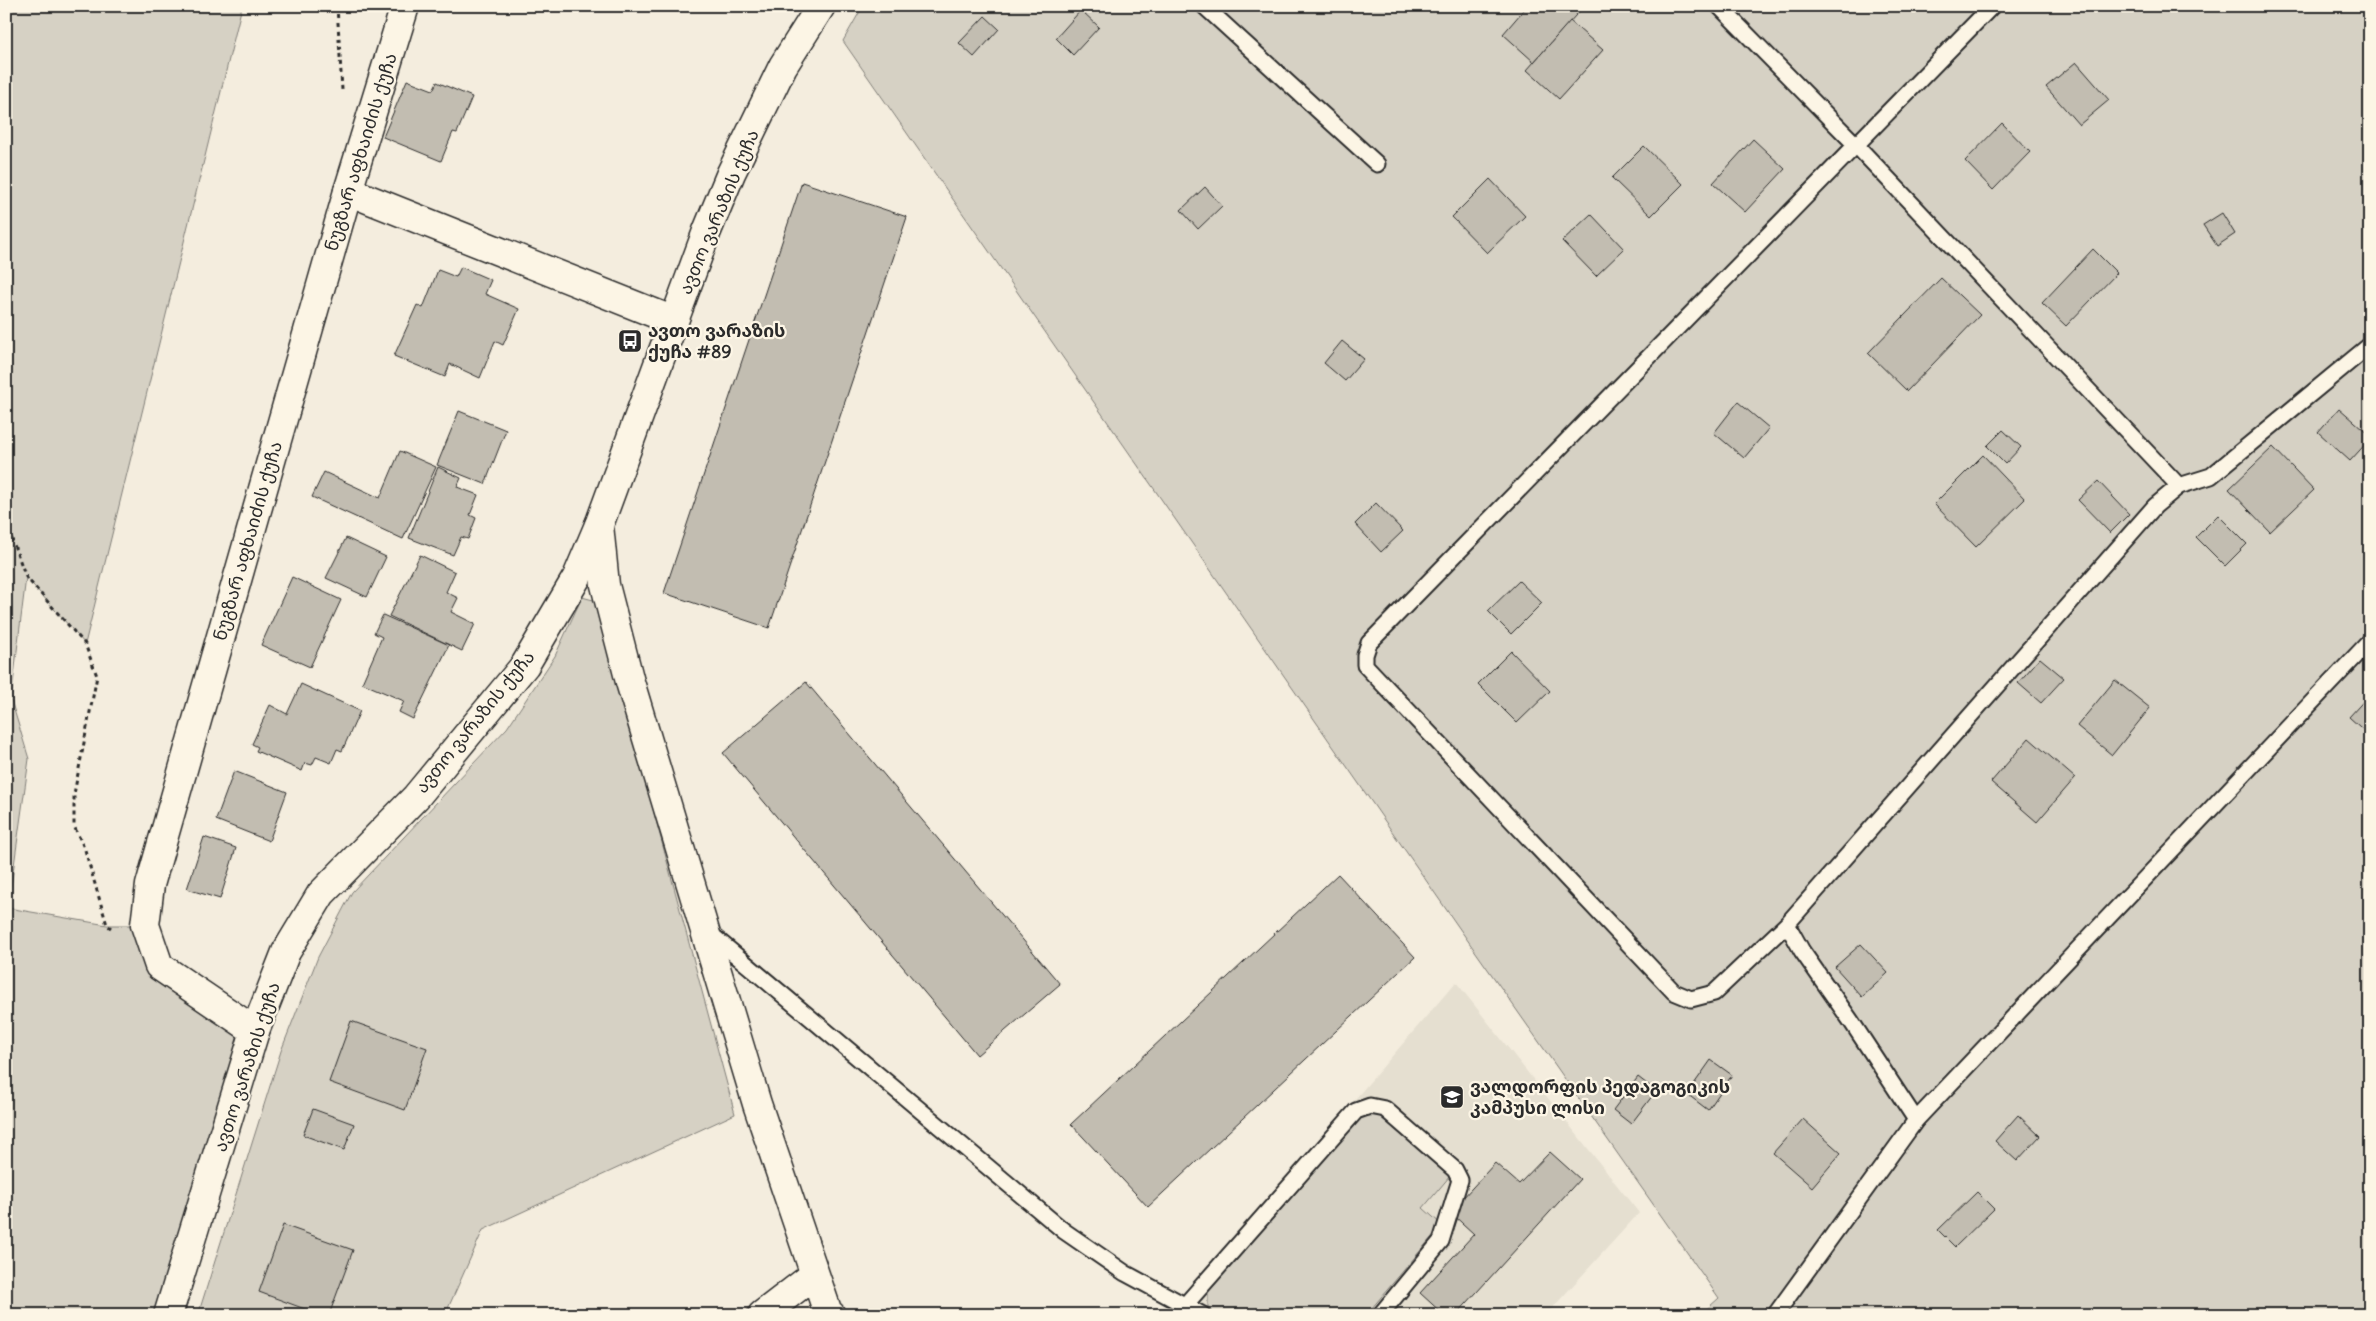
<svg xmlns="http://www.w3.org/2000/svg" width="2376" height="1321" font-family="Delius,'Noto Sans Georgian',sans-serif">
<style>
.built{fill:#e5dfd0}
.green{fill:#d6d1c4;stroke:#807e78}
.building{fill:#c2bdb1;stroke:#2b2b2b}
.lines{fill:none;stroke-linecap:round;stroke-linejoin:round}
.service-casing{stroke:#2b2b2b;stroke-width:19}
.minor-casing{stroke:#2b2b2b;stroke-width:31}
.tertiary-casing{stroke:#2b2b2b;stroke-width:31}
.path{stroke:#2b2b2b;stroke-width:3;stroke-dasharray:4 4;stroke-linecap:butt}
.service{stroke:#fcf5e5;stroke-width:15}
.minor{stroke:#fcf5e5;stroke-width:28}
.tertiary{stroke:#fcf5e5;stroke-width:28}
.labels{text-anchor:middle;stroke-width:4.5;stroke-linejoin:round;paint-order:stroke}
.street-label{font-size:18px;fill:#2b2b2b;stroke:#fcf5e5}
.poi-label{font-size:18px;font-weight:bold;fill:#2b2b2b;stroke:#fcf5e5;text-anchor:start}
</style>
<rect width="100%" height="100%" fill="#f4edde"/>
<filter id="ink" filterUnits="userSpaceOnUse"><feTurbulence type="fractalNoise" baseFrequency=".02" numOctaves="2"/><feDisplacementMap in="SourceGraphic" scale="10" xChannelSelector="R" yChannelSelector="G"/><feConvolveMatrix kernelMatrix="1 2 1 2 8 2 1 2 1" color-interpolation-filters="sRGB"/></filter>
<g filter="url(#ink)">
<!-- built -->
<polygon class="built" points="1456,982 1639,1213 1546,1315 1169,1315"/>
<!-- green -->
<g class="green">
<polygon points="6,6 242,6 85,644 26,577 11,700 29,759 8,908 107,925 145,925 159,966 255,1031 170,1315 6,1315"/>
<polygon points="863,6 2370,6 2370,1315 1700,1315 1719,1298 1473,948 843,41"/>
<polygon points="582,597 597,601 735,1114 483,1230 445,1315 198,1315 281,1051 318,957 352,892 507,728 555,656"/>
<polygon points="1378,1115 1450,1176 1423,1208 1442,1225 1366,1315 1214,1315 1208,1309 1208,1292 1362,1117"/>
</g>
<!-- building -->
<g class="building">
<polygon points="1527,6 1584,6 1534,62 1503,34"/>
<polygon points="1081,10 1099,27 1073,55 1056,38"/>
<polygon points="985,16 999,29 974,57 959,43"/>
<polygon points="1570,21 1603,50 1559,99 1527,70"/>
<polygon points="2076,62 2109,100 2079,125 2046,87"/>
<polygon points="407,80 433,90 437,82 472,97 457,133 453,132 441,161 383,137"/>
<polygon points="2002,123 2030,152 1993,190 1965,161"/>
<polygon points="1753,139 1785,169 1745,212 1713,183"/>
<polygon points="1644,146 1683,184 1651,216 1612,178"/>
<polygon points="1490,179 1525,216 1487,253 1452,217"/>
<polygon points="802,182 907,217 769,628 664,593"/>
<polygon points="1205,187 1222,206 1198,229 1181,210"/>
<polygon points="2222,213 2235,234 2217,246 2203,225"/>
<polygon points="1591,214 1624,249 1596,276 1562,241"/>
<polygon points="2093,249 2117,273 2066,326 2042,303"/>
<polygon points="461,267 491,280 485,294 519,309 503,345 495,341 480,378 450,364 445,377 394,356 417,305 423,308 438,270 456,277"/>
<polygon points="1941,278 1980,315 1907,391 1868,353"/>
<polygon points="1342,341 1364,359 1345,381 1324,363"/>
<polygon points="1738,402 1769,428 1744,458 1714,433"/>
<polygon points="2339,408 2370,435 2370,439 2350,461 2318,432"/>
<polygon points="459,411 506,430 485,484 437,465"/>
<polygon points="2003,430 2021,447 2005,464 1987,446"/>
<polygon points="2273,447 2314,490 2270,532 2229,489"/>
<polygon points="400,451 436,467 403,539 312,497 324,472 380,498"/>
<polygon points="1983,455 2025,499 1976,547 1934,504"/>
<polygon points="438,467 461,478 457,487 478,495 470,515 476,518 468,539 461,537 453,555 409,538"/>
<polygon points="2098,481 2129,514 2110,533 2078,500"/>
<polygon points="1376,503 1403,531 1381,552 1355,524"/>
<polygon points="2218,515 2247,544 2225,566 2196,537"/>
<polygon points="346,538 386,557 367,597 326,578"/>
<polygon points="420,555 455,572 446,592 458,598 451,612 475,624 462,651 389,616"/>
<polygon points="292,577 341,600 310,667 261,645"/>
<polygon points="1519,581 1542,603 1511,634 1488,611"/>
<polygon points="383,615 449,645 413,719 399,712 404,701 362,683 382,637 374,633"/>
<polygon points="1511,651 1550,691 1517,723 1478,684"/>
<polygon points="2040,658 2064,678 2041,703 2018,683"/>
<polygon points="2115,680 2150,708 2112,755 2077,726"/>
<polygon points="806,682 1060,984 977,1055 723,753"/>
<polygon points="301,684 360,711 342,751 337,749 331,763 316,757 312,765 305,763 302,771 256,751 258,747 252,744 270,705 287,714"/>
<polygon points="2370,694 2370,736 2349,717"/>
<polygon points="2029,738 2075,778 2037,822 1991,782"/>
<polygon points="234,771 287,792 269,841 216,820"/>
<polygon points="204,837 236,848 220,899 187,889"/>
<polygon points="1338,874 1415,957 1148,1207 1071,1124"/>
<polygon points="1861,944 1888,973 1862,997 1835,967"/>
<polygon points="351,1021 427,1048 405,1110 329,1082"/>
<polygon points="1711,1060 1732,1075 1708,1110 1687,1094"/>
<polygon points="1638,1077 1656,1091 1631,1124 1613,1110"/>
<polygon points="313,1109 354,1124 344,1150 303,1135"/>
<polygon points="2018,1115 2040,1136 2017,1161 1995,1141"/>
<polygon points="1803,1119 1841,1153 1812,1187 1773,1153"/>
<polygon points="1550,1152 1580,1179 1456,1315 1444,1315 1420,1293 1474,1234 1450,1212 1495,1163 1519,1184"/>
<polygon points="1977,1192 1994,1209 1955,1247 1938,1230"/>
<polygon points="283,1225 353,1250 329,1315 321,1315 259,1292"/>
</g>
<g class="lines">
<defs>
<g id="service">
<polyline points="1204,6 1377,164"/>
<polyline points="1719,6 1856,145 2179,486"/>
<polyline points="1992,6 1369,643 1365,655 1365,665 1674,992 1691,999 1714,993 1787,924 2155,506 2179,486 2211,476 2370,345"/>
<polyline points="1787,924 1802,951 1851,1021 1916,1120"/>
<polyline points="707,931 1064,1231 1125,1273 1203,1315"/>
<polyline points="1186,1304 1356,1111 1370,1106 1385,1109 1455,1170 1460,1180 1441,1241 1380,1315"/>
<polyline points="1775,1315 1916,1120 2370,641"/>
</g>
<g id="minor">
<polyline points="348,191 674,321"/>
<polyline points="599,525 605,585 630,682 757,1104 828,1313 831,1315"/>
<polyline points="255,1031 159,966 145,925 150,885 348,191 405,6"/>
<polyline points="762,1315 814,1275"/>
</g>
<polyline id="tertiary" points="168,1315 255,1031 286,952 321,894 416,797 525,665 577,577 599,525 707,231 731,173 783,66 821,6"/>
</defs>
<!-- service casing -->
<use href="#service" class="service-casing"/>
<!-- minor casing -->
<use href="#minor" class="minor-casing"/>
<!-- tertiary casing -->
<use href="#tertiary" class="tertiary-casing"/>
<!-- path -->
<g class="path">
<polyline points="337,6 342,90"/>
<polyline points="6,532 11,537 26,577 85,644 97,676 74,794 74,826 85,850 107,925 111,928"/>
</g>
<!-- service -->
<use href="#service" class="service"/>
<!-- minor -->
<use href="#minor" class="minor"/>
<!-- tertiary -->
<use href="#tertiary" class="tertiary"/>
</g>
</g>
<!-- icons -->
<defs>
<symbol id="bus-square" viewBox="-11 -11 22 22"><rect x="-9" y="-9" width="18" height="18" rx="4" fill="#2b2b2b" stroke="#fcf5e5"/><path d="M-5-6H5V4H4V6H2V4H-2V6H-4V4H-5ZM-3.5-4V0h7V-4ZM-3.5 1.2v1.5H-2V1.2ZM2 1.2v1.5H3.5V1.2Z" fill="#fff"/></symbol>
<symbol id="school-square" viewBox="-11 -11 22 22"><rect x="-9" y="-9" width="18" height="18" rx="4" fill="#2b2b2b" stroke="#fcf5e5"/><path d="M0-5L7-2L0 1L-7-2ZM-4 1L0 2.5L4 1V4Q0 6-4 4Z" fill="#fff"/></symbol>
</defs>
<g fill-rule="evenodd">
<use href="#bus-square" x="616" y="327" width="28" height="28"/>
<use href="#school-square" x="1438" y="1083" width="28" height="28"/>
</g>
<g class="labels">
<!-- street labels -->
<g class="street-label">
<text transform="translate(361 152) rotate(-73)" y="6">ნუგზარ აფხაიძის ქუჩა</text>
<text transform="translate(719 212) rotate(-67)" y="6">ავთო ვარაზის ქუჩა</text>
<text transform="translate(248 541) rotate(-74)" y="6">ნუგზარ აფხაიძის ქუჩა</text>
<text transform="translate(475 722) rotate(-51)" y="6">ავთო ვარაზის ქუჩა</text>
<text transform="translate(247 1067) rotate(-72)" y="6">ავთო ვარაზის ქუჩა</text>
</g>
<!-- poi labels -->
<g class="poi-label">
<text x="648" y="337">ავთო ვარაზის<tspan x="648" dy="21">ქუჩა #89</tspan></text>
<text x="1470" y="1093">ვალდორფის პედაგოგიკის<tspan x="1470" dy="21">კამპუსი ლისი</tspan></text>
</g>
</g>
<!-- margin -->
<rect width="2376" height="1321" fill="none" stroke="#fcf5e5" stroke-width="25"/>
<rect x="12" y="12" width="2351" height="1296" fill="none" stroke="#2b2b2b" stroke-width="2" filter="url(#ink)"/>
</svg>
